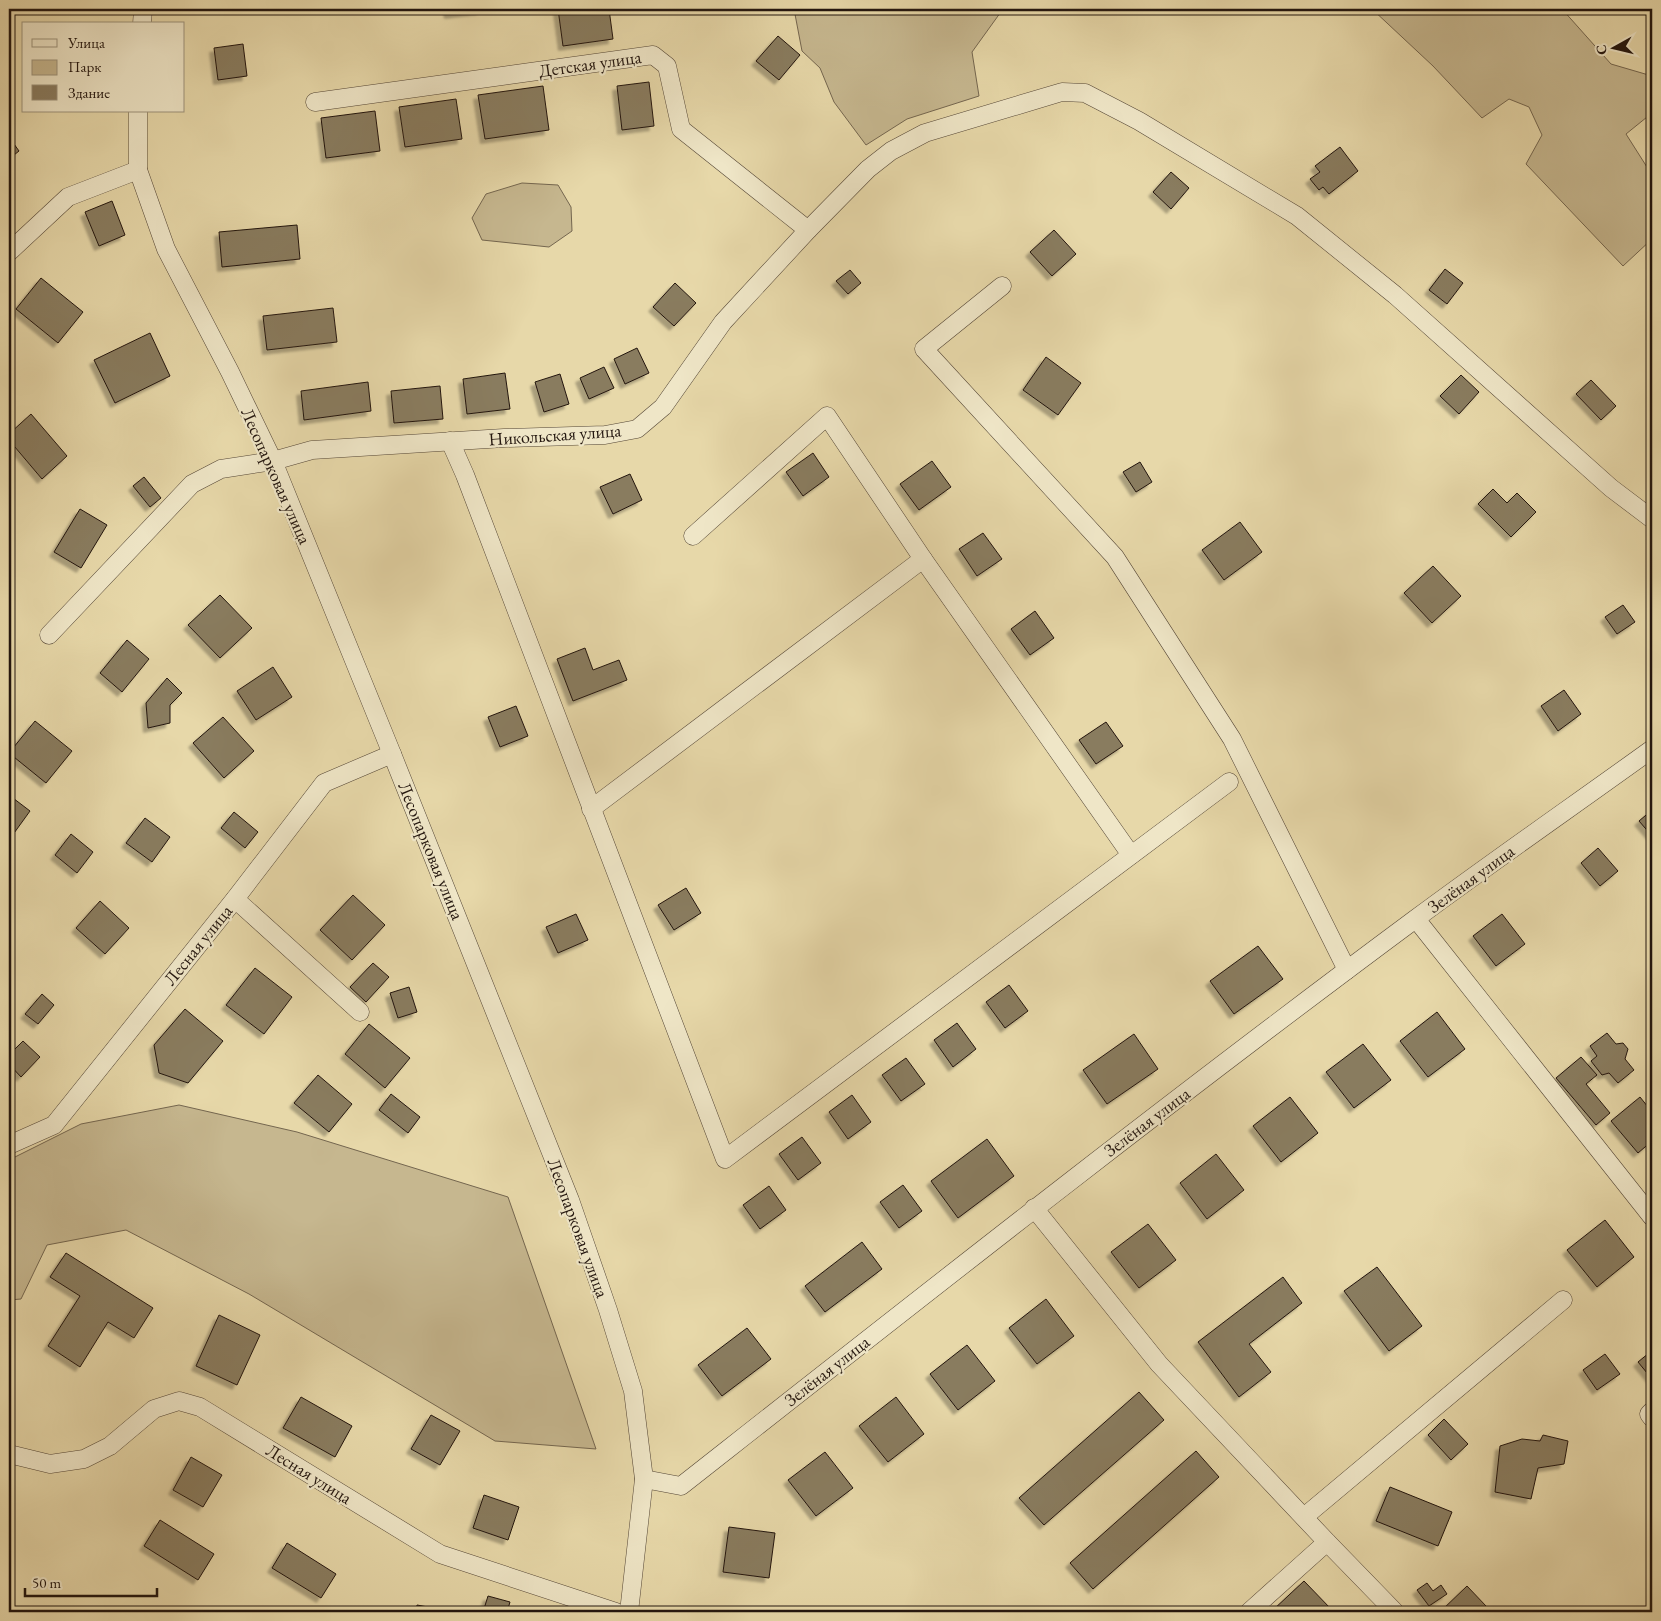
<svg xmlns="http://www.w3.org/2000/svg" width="1661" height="1621" font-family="'EB Garamond',serif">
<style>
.green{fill:#c6b78f;stroke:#74664f}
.building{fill:#897b5f;stroke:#23160f;filter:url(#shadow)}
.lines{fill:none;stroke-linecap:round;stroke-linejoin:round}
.minor-casing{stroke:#544636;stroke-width:19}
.minor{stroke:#efe6c7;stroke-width:18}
.labels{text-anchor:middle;stroke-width:4.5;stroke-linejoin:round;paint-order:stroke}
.street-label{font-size:18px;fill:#23160f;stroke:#efe6c7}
</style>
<defs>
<filter id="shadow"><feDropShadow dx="-4.5" dy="4.5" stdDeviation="1" flood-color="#0004"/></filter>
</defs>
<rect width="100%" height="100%" fill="#e7d8a9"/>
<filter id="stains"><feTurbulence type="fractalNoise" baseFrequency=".004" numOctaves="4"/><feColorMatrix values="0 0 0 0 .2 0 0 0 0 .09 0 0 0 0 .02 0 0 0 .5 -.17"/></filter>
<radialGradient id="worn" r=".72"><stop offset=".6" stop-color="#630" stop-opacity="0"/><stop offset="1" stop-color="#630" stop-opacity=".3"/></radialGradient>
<!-- green -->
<g class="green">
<polygon points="794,9 1003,9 972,52 979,96 907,119 866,145 834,102 820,68 802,51"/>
<polygon points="1372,9 1562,9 1611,64 1652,76 1652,113 1626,134 1652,175 1652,239 1623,266 1526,164 1542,135 1529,107 1509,99 1482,118 1433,66"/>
<polygon points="522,183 558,185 571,207 572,231 549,247 482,240 472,218 486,194"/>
<polygon points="179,1105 297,1132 508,1197 596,1449 495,1441 249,1294 126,1230 47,1245 21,1299 9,1300 9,1160 81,1124"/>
</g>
<!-- building -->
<g class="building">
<polygon points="448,9 481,9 481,10 449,14"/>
<polygon points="558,9 609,9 613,39 563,46"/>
<polygon points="778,36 800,55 779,80 756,61"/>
<polygon points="243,44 247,76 218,80 214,48"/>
<polygon points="649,82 654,126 622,130 617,86"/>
<polygon points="543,86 549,130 485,139 478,95"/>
<polygon points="456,99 462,139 405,147 399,107"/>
<polygon points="375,111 380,151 326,158 321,118"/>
<polygon points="9,137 19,151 9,159"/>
<polygon points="1340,147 1358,171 1329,194 1323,187 1319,190 1310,179 1320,172 1315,166"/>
<polygon points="1171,172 1189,188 1171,209 1153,192"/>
<polygon points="112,201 125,235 99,246 85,212"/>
<polygon points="297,225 300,259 222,267 219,232"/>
<polygon points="1054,230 1076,254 1052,276 1030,252"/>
<polygon points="1445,269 1463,283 1447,304 1429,290"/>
<polygon points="850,270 861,283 848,294 836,281"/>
<polygon points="41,278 83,312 58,343 16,309"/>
<polygon points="675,283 696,303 674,326 653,307"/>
<polygon points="333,308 337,342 267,350 263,316"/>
<polygon points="150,333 170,376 115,403 94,360"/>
<polygon points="637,348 649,373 625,384 614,359"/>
<polygon points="1046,357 1081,383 1058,415 1023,390"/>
<polygon points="604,367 614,388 589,399 580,378"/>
<polygon points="505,373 510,409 467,414 463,379"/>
<polygon points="560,374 569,404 544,412 535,382"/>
<polygon points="1461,375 1479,392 1459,414 1440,396"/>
<polygon points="1591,380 1616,406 1601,420 1576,394"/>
<polygon points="368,382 371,411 304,420 301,391"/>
<polygon points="440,386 443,419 394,423 391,391"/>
<polygon points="31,414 67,456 42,479 9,440 9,434"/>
<polygon points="813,453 829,477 803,496 786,472"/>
<polygon points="932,461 951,487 919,510 900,484"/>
<polygon points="1140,462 1152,482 1136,492 1123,472"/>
<polygon points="630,474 642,500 613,514 600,487"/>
<polygon points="144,477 161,498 150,507 133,486"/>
<polygon points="1493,489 1507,503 1517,493 1536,512 1511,537 1478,504"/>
<polygon points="80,509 107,525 81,568 54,552"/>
<polygon points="1240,522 1262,552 1224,580 1202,550"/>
<polygon points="983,533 1002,559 977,576 959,549"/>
<polygon points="1433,566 1461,596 1432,623 1404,593"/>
<polygon points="220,595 252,628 220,658 188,625"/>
<polygon points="1623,605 1635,622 1617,634 1605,617"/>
<polygon points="1035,611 1054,638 1030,655 1011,629"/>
<polygon points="127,640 149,659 122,692 100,673"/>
<polygon points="585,648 593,670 619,660 627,680 573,701 557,659"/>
<polygon points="273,667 292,697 256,720 237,691"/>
<polygon points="167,678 182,693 170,705 170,723 148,728 146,703"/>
<polygon points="1564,690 1581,714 1558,731 1541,706"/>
<polygon points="516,706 528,736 500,747 488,717"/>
<polygon points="223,717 254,751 224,778 193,743"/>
<polygon points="35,721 72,751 46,783 9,753"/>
<polygon points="1106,722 1123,746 1096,764 1079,740"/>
<polygon points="9,795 30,811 9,840"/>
<polygon points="1652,810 1652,836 1639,821"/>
<polygon points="234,812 258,832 245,848 221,828"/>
<polygon points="145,818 170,837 152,862 126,843"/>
<polygon points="71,834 93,852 77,873 55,855"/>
<polygon points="1598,848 1618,871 1600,886 1581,863"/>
<polygon points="686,888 701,913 674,930 658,905"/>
<polygon points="353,895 385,925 352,960 320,930"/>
<polygon points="100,901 129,928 105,954 76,928"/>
<polygon points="576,914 588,940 558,953 546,927"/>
<polygon points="1502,914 1525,944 1496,966 1473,936"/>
<polygon points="1258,946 1283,979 1234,1014 1210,981"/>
<polygon points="373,963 389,977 366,1002 350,987"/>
<polygon points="255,968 292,997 264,1034 226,1005"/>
<polygon points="1009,985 1028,1011 1005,1028 986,1002"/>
<polygon points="409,987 417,1012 398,1018 390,993"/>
<polygon points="42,994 54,1005 38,1024 25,1014"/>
<polygon points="185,1009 223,1041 188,1083 159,1073 154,1045"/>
<polygon points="1437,1012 1465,1049 1428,1077 1400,1041"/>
<polygon points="957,1023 976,1049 953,1067 934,1040"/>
<polygon points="369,1024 410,1058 385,1088 345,1054"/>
<polygon points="1607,1033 1616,1044 1623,1043 1628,1049 1625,1059 1634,1070 1618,1083 1609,1073 1602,1075 1591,1061 1597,1056 1590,1046"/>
<polygon points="1134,1034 1158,1069 1107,1104 1083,1070"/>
<polygon points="23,1041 40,1057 21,1077 9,1064 9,1055"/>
<polygon points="1363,1044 1391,1080 1354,1108 1326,1072"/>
<polygon points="1581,1057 1597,1075 1586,1084 1610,1113 1596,1125 1556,1078"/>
<polygon points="906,1058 925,1084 901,1101 882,1075"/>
<polygon points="318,1075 352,1104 329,1132 294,1103"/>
<polygon points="391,1094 420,1117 408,1133 379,1110"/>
<polygon points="852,1095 871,1122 848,1139 829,1112"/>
<polygon points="1290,1097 1318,1133 1281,1162 1253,1126"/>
<polygon points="1640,1097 1652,1112 1652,1141 1638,1153 1611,1121"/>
<polygon points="802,1137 821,1163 798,1180 779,1154"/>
<polygon points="987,1139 1014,1176 958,1218 931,1181"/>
<polygon points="1216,1154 1244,1190 1207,1219 1180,1183"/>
<polygon points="903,1185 922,1211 899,1228 880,1202"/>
<polygon points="769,1186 786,1210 760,1229 743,1205"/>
<polygon points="1605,1220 1634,1257 1597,1287 1567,1250"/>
<polygon points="1148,1224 1176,1260 1139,1288 1111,1252"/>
<polygon points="862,1242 882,1269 825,1312 805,1286"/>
<polygon points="66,1253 153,1308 134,1338 108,1322 80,1367 48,1346 80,1296 50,1277"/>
<polygon points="1377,1267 1422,1326 1389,1351 1344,1291"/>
<polygon points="1283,1277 1302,1303 1249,1344 1271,1372 1239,1397 1198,1342"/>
<polygon points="1046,1299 1074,1336 1037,1364 1009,1328"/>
<polygon points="219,1315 260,1335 237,1385 196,1366"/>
<polygon points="747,1328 771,1359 722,1396 698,1365"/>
<polygon points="967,1345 995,1381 958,1410 930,1374"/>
<polygon points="1649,1353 1652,1357 1652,1379 1638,1362"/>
<polygon points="1605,1354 1620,1374 1597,1390 1583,1370"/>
<polygon points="1139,1392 1164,1420 1044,1525 1019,1498"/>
<polygon points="301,1397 352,1426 335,1457 283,1428"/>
<polygon points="896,1397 924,1434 888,1462 859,1426"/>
<polygon points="431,1415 460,1431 440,1465 411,1449"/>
<polygon points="1444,1419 1468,1444 1451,1460 1428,1435"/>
<polygon points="1543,1435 1568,1441 1564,1464 1538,1468 1531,1499 1495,1492 1500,1446 1522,1439 1540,1441"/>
<polygon points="1196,1451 1219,1477 1093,1589 1070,1563"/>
<polygon points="825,1452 853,1488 816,1516 788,1480"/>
<polygon points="191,1457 222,1475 203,1507 173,1490"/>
<polygon points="1390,1487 1452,1512 1438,1546 1376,1521"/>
<polygon points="484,1495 519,1507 508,1540 473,1528"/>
<polygon points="160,1520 214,1554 198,1580 144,1546"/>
<polygon points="729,1527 775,1533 769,1578 723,1572"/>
<polygon points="287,1543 336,1574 321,1598 272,1568"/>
<polygon points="1304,1581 1331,1609 1327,1612 1275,1612 1273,1610"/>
<polygon points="1427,1583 1433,1591 1441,1585 1447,1594 1429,1606 1417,1590"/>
<polygon points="1467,1586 1486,1606 1480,1612 1442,1612 1441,1611"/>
<polygon points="488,1596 510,1602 507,1612 483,1612"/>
<polygon points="417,1605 455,1612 416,1612"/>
</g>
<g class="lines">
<defs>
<g id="minor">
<polyline points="142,24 143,9"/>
<polyline points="315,102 653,55 667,66 681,129 808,230"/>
<polyline points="138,111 138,170 166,249 230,372 273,461 392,754 570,1200 608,1310 633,1391 644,1479 629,1612"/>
<polyline points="9,252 68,197 138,170"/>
<polyline points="1002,286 924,349 1115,557 1232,739 1347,970"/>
<polyline points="450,441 465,475 725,1159 1229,782"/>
<polyline points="693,536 827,416 923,559 1131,855"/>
<polyline points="49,635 192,484 221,469 273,461 312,450 504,438 605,435 637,429 663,407 723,322 808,230 868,169 891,151 925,133 1062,92 1085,93 1139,121 1297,216 1395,295 1611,488 1652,519"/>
<polyline points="591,809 923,559"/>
<polyline points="235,899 360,1012"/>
<polyline points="1416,919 1652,1217"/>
<polyline points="9,1145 54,1125 235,899 324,783 392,754"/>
<polyline points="1034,1208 1159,1364 1327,1542 1395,1612"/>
<polyline points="1652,1411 1649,1414 1652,1418"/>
<polyline points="9,1454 50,1464 84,1459 110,1446 154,1409 179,1401 200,1407 440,1554 616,1612"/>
<path d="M644,1479L681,1486C924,1295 1166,1104 1414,920C1492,862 1573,806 1652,749"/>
<polyline points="1304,1517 1563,1300"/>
<polyline points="1249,1612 1327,1542"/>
</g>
</defs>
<!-- minor casing -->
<use href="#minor" class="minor-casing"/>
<!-- minor -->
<use href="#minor" class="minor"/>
</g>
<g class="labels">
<!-- street labels -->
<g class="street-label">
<text transform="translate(590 64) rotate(-8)" y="6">Детская улица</text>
<text transform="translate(555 435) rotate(-4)" y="6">Никольская улица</text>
<text transform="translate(276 476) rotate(66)" y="6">Лесопарковая улица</text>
<text transform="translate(431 851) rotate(68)" y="6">Лесопарковая улица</text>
<text transform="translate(1471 879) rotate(-36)" y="6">Зелёная улица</text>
<text transform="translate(198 945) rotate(-51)" y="6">Лесная улица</text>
<text transform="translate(1147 1122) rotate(-37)" y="6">Зелёная улица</text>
<text transform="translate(578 1228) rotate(70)" y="6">Лесопарковая улица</text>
<text transform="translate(827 1371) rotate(-38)" y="6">Зелёная улица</text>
<text transform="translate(309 1474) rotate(32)" y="6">Лесная улица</text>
</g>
</g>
<!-- margin -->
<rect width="1661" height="1621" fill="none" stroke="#e7d8a9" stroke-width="30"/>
<rect x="10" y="10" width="1641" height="1601" fill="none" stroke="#23160f" stroke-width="2.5"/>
<rect x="15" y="15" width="1631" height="1591" fill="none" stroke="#23160f"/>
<!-- legend -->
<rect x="22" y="22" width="162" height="90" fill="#efe6c7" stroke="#9d937d"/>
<rect x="32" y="39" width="25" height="8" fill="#efe6c7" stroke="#9d937d"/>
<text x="68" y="48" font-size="15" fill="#23160f">Улица</text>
<rect x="32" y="60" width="25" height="15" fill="#c6b78f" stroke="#9d937d"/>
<text x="68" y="72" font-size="15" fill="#23160f">Парк</text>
<rect x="32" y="85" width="25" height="15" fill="#897b5f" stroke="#9d937d"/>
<text x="68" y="98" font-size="15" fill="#23160f">Здание</text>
<!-- north arrow -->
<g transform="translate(1614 48) rotate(262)" stroke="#efe6c7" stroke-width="4" paint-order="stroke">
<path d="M0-4L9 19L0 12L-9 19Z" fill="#23160f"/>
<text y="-8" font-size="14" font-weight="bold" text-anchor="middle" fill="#23160f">С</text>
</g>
<!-- scale -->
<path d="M25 1588v8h132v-8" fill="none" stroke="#23160f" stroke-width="2.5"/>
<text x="32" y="1588" font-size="15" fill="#23160f" stroke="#efe6c7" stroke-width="4" paint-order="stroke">50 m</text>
<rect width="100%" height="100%" filter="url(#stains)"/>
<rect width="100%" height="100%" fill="url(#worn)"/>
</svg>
